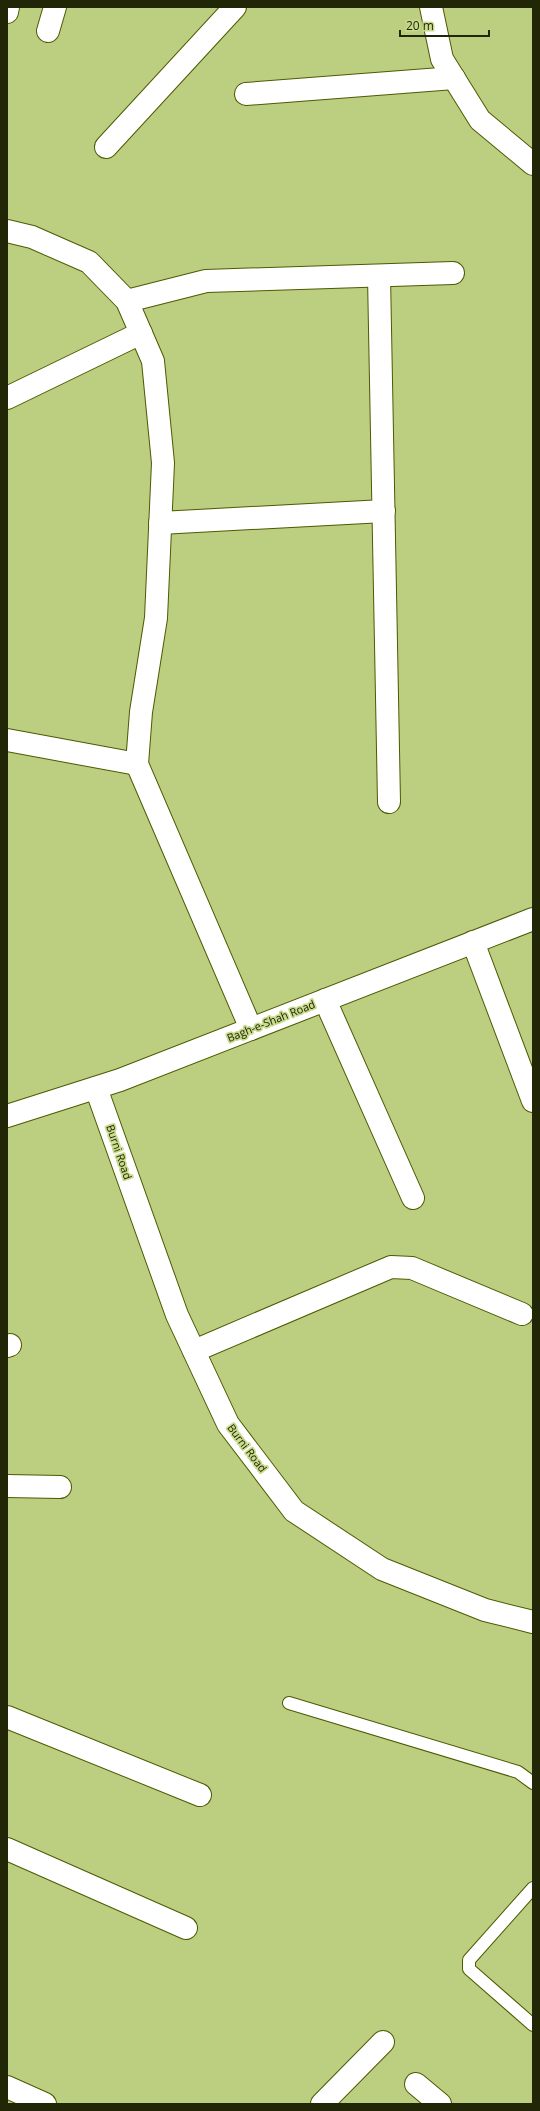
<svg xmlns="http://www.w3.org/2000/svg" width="540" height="2111" font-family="'Open Sans',sans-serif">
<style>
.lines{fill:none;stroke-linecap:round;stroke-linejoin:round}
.service-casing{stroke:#4d5a00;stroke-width:14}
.minor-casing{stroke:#4d5a00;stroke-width:24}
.tertiary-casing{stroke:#4d5a00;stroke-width:24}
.service{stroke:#fff;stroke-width:12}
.minor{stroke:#fff;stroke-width:22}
.tertiary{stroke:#fff;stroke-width:22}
.labels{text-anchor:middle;stroke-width:3.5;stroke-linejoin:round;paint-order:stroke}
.street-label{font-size:11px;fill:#212706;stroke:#c9db8c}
</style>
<rect width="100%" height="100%" fill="#bcce80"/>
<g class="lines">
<defs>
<g id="service">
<polyline points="289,1703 518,1772 533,1783"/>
<polyline points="533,1888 469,1960 469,1969 533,2025"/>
</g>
<g id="minor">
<polyline points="7,12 8,7"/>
<polyline points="48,31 55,7"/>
<polyline points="246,94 454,78"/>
<polyline points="106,147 235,7"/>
<polyline points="7,231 32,237 89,262 127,301 153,361 163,463 156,618 141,712 137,764 251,1029"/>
<polyline points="379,276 389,802"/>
<polyline points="127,301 206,281 453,273"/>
<polyline points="7,398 141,333"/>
<polyline points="160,523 384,511"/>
<polyline points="7,740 137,764"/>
<polyline points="473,942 533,1101"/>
<polyline points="325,1000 413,1198"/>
<polyline points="96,1088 177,1315 228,1424 294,1511 382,1569 485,1610 533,1622"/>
<polyline points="7,1346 10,1345"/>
<polyline points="194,1351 391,1267 412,1268 522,1314"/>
<polyline points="7,1486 60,1487"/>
<polyline points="7,1717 200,1795"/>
<polyline points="7,1849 186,1928"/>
<polyline points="416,2084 440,2104"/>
<polyline points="322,2104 383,2042"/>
</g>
<g id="tertiary">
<polyline points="431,7 442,59 480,120 533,164"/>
<polyline points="7,1116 120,1080 533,919"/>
<polyline points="7,2087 45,2104"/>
</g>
</defs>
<!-- service casing -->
<use href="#service" class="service-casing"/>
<!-- minor casing -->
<use href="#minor" class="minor-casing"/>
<!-- tertiary casing -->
<use href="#tertiary" class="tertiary-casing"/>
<!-- service -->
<use href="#service" class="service"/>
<!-- minor -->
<use href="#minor" class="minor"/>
<!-- tertiary -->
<use href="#tertiary" class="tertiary"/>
</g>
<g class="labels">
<!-- street labels -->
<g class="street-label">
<text transform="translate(271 1021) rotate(-22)" y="4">Bagh-e-Shah Road</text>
<text transform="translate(119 1152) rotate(71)" y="4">Burni Road</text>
<text transform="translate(247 1448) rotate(53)" y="4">Burni Road</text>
</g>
</g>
<!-- border -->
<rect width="540" height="2111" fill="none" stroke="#212706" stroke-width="16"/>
<!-- scale -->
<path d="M400 30v6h89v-6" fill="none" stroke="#212706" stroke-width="2"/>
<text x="406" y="30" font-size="12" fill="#212706" stroke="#c9db8c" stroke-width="3" paint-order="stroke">20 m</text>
</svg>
